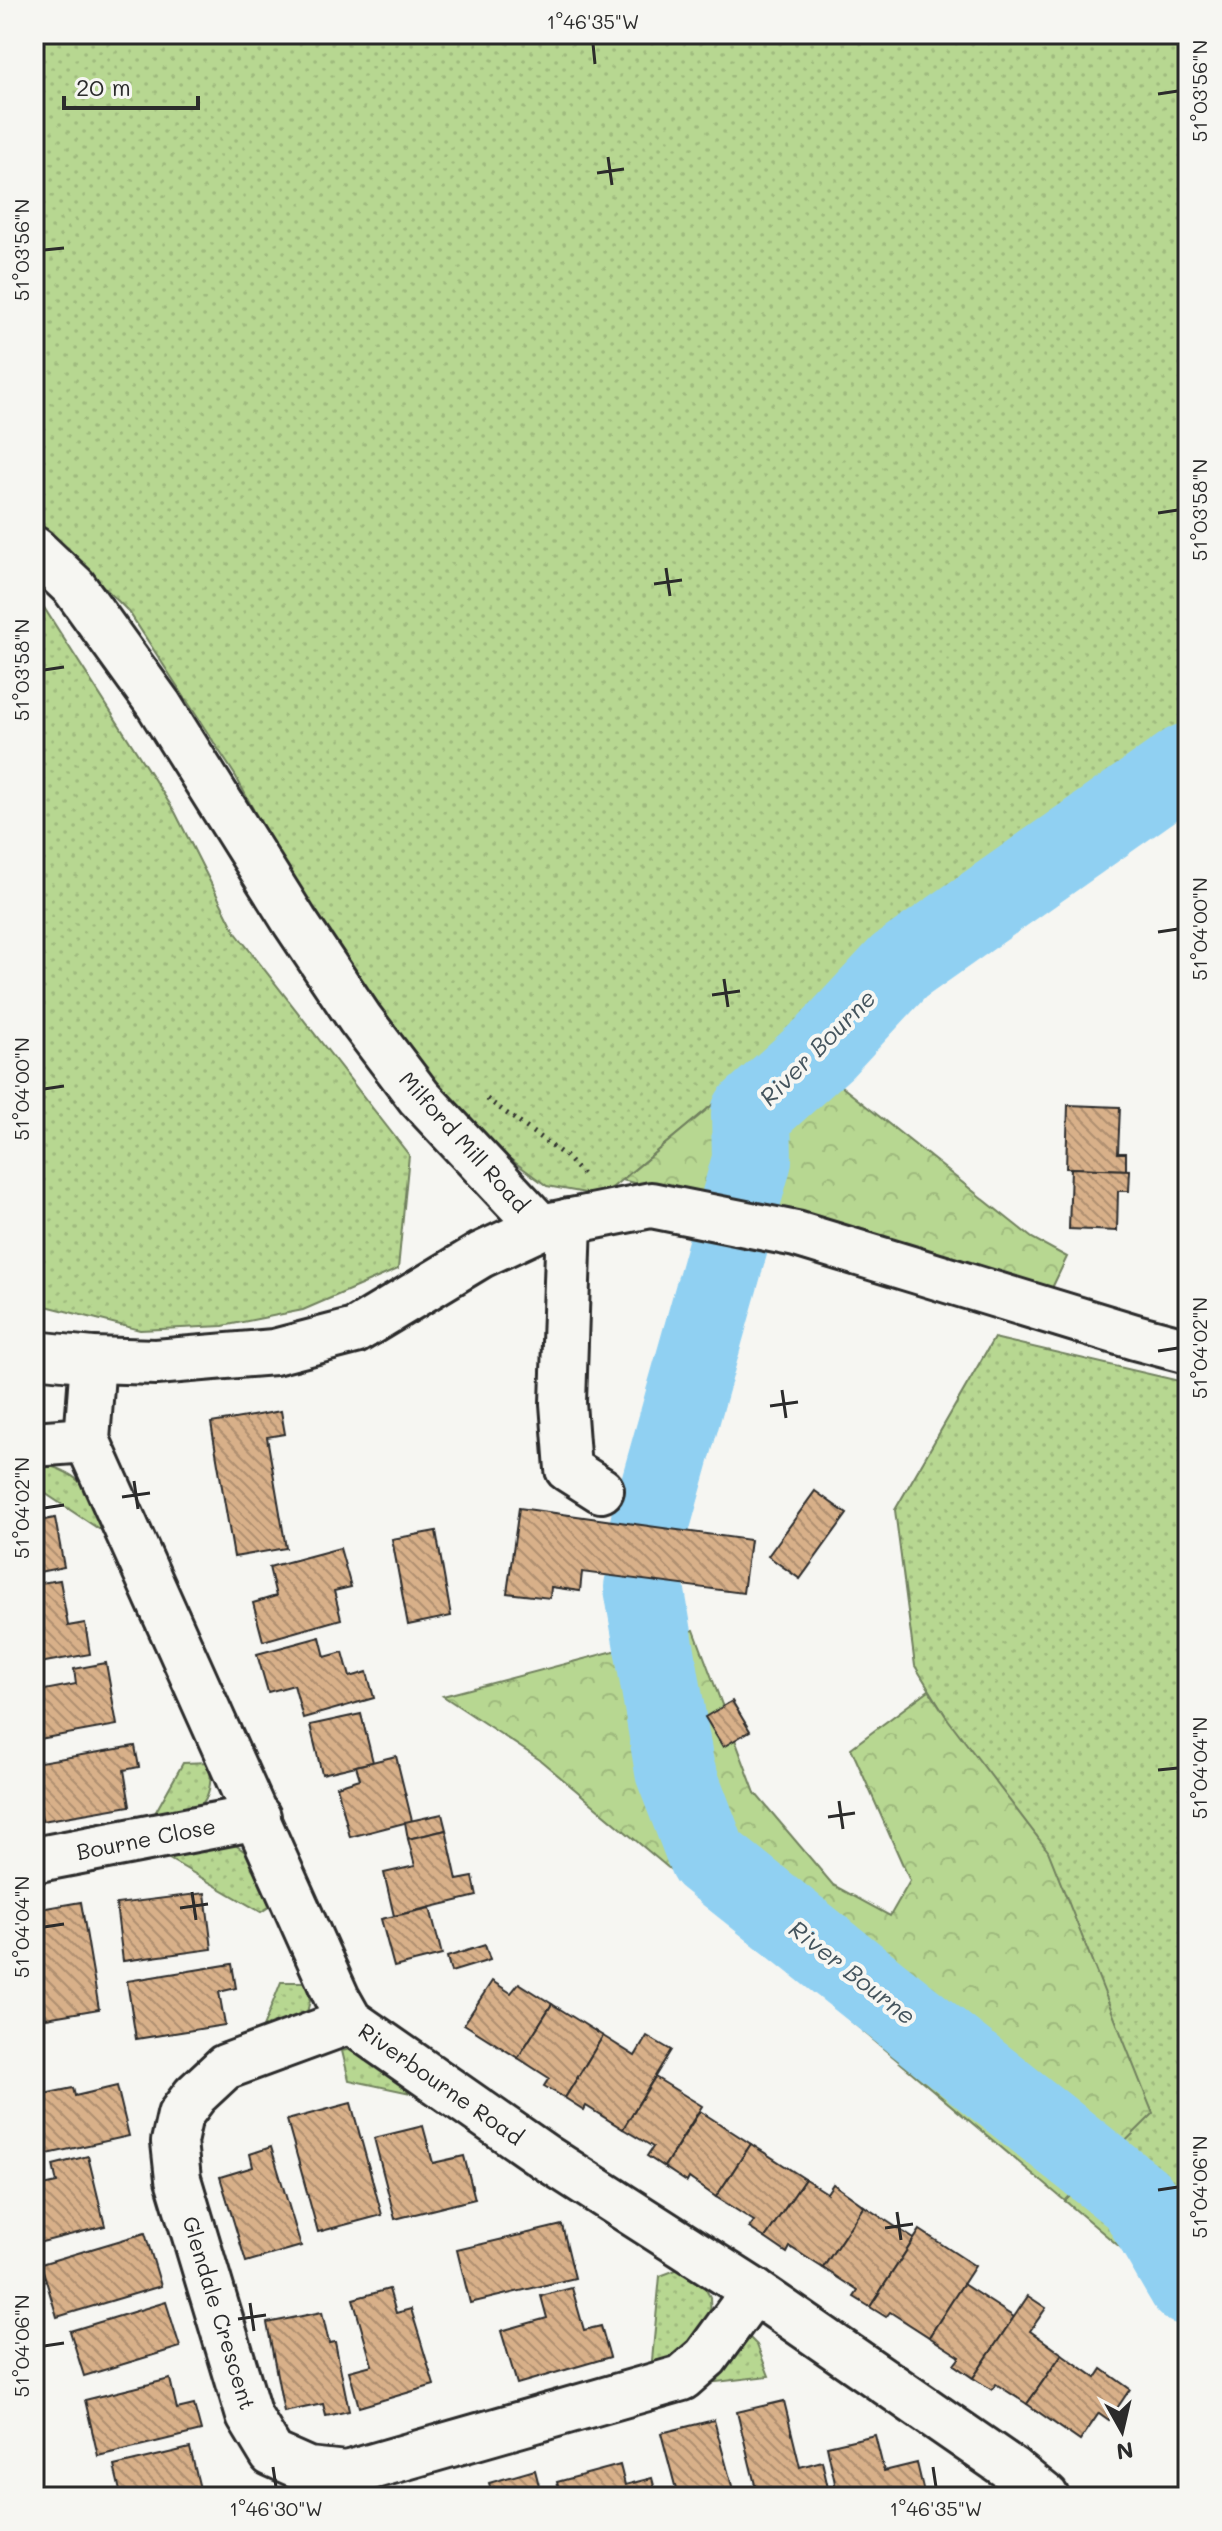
<svg xmlns="http://www.w3.org/2000/svg" width="1222" height="2531" font-family="Mali,sans-serif">
<style>
.grass{fill:url(#grass-dots);stroke:#71815e;stroke-width:2}
.forest{fill:url(#forest-crowns);stroke:#71815e;stroke-width:2}
.lines{fill:none;stroke-linecap:round;stroke-linejoin:round}
.river{stroke:#90d0f2;stroke-width:80}
.building{fill:url(#building-back-hatch);stroke:#2b2b2b;stroke-width:2}
.minor-casing{stroke:#2b2b2b;stroke-width:50}
.path{stroke:#2b2b2b;stroke-width:5;stroke-dasharray:2 6;stroke-linecap:butt}
.minor{stroke:#f6f6f2;stroke-width:44}
.ticks{fill:none;stroke:#2b2b2b;stroke-width:3}
.labels{text-anchor:middle;stroke-width:8;stroke-linejoin:round;paint-order:stroke}
.street-label{font-size:22px;fill:#2b2b2b;stroke:#f6f6f2}
.water-label{font-size:24px;font-style:italic;fill:#44545d;stroke:#f6f6f2}
.neatline{fill:none;stroke:#2b2b2b;stroke-width:3}
.ticks-label{font-size:20px;text-anchor:middle;fill:#2b2b2b}
</style>
<defs>
<pattern id="grass-dots" width="8" height="8" patternUnits="userSpaceOnUse" patternTransform="scale(2)"><rect width="8" height="8" fill="#b7d791"/><path d="M2 2h.1M6 6h.1" fill="none" stroke="#9eb97d" stroke-width="1.8" stroke-linecap="round"/></pattern>
<pattern id="forest-crowns" width="20" height="18" patternUnits="userSpaceOnUse" patternTransform="scale(2)"><rect width="20" height="18" fill="#b7d791"/><path d="M2 6a3 3 0 1 1 6 0M12 15a3 3 0 1 1 6 0" fill="none" stroke="#9eb97d"/></pattern>
<pattern id="building-back-hatch" width="6" height="6" patternUnits="userSpaceOnUse" patternTransform="scale(2)"><rect width="6" height="6" fill="#d8b089"/><path d="M-1 5l2 2M0 0l6 6M5-1l2 2" fill="none" stroke="#af8f70"/></pattern>
</defs>
<rect width="100%" height="100%" fill="#f6f6f2"/>
<filter id="ink" filterUnits="userSpaceOnUse"><feTurbulence type="fractalNoise" baseFrequency=".0125" numOctaves="2"/><feDisplacementMap in="SourceGraphic" scale="16" xChannelSelector="R" yChannelSelector="G"/><feConvolveMatrix kernelMatrix="1 2 1 2 8 2 1 2 1" color-interpolation-filters="sRGB"/></filter>
<g filter="url(#ink)">
<!-- grass -->
<g class="grass">
<polygon points="34,34 1188,34 1188,742 1089,795 602,1196 547,1186 494,1147 436,1091 334,961 235,775 129,612 34,517"/>
<polygon points="34,598 41,603 175,812 236,933 409,1155 398,1269 303,1310 223,1326 140,1330 34,1303"/>
<polygon points="994,1338 1188,1383 1188,2304 1065,2201 1153,2113 947,1718 915,1666 895,1510"/>
<path d="M34,1462C79,1471 86,1485 106,1525L99,1529L34,1486Z"/>
<path d="M210,1762C215,1813 192,1812 150,1822L183,1763Z"/>
<polygon points="234,1844 248,1854 272,1905 261,1912 157,1852"/>
<polygon points="281,1982 306,1982 310,2001 306,2016 258,2040"/>
<polygon points="351,2049 366,2051 413,2083 415,2094 349,2080 342,2051"/>
<polygon points="681,2268 702,2282 710,2297 711,2318 699,2342 651,2371 660,2276"/>
<polygon points="745,2333 757,2345 769,2376 699,2384"/>
</g>
<!-- forest -->
<g class="forest">
<polygon points="787,1043 1032,1238 1067,1257 1052,1288 622,1180"/>
<polygon points="694,1630 755,1793 833,1885 890,1916 910,1881 851,1748 929,1690 947,1718 1048,1851 1153,2114 1065,2201 540,1760 443,1696"/>
</g>
<g class="lines">
<!-- river -->
<g class="river">
<polyline points="650,1524 752,1160 751,1114 824,1048 899,967 1188,763"/>
<polyline points="644,1587 675,1771 708,1858 1138,2200 1188,2286"/>
</g>
</g>
<!-- building -->
<g class="building">
<polygon points="1068,1105 1120,1107 1118,1153 1126,1153 1126,1170 1066,1168"/>
<polygon points="1071,1168 1130,1170 1129,1191 1118,1191 1117,1231 1069,1229"/>
<polygon points="1181,1226 1188,1227 1188,1283 1180,1282"/>
<polygon points="281,1411 285,1434 267,1437 286,1548 234,1557 211,1423"/>
<polygon points="815,1491 847,1514 800,1579 768,1556"/>
<polygon points="519,1508 750,1540 743,1593 582,1572 580,1591 551,1587 550,1598 507,1593"/>
<polygon points="55,1518 64,1567 34,1573 34,1522"/>
<polygon points="436,1531 451,1616 408,1625 392,1539"/>
<polygon points="340,1548 351,1587 334,1591 341,1619 263,1641 253,1603 276,1596 269,1567"/>
<polygon points="60,1580 68,1626 85,1623 90,1654 34,1664 34,1584"/>
<polygon points="320,1637 325,1657 343,1652 350,1677 367,1672 374,1698 303,1718 294,1685 268,1692 257,1654"/>
<polygon points="106,1663 117,1725 34,1740 34,1692 76,1684 74,1669"/>
<polygon points="732,1701 750,1731 723,1747 705,1717"/>
<polygon points="361,1714 373,1762 322,1774 310,1725"/>
<polygon points="135,1746 139,1767 124,1770 130,1806 42,1821 34,1763"/>
<polygon points="396,1756 412,1821 350,1837 337,1786 360,1779 356,1766"/>
<polygon points="442,1814 446,1830 408,1839 405,1822"/>
<polygon points="446,1830 457,1880 473,1877 477,1896 394,1916 384,1873 415,1866 408,1839"/>
<polygon points="205,1893 212,1949 123,1961 116,1904"/>
<polygon points="81,1902 99,2009 46,2018 34,1950 34,1910"/>
<polygon points="430,1908 442,1955 394,1967 381,1919"/>
<polygon points="485,1945 490,1960 451,1972 447,1957"/>
<polygon points="232,1964 236,1988 219,1992 225,2025 136,2039 127,1981"/>
<polygon points="492,1981 511,1993 519,1983 552,2004 518,2058 464,2024"/>
<polygon points="552,2004 603,2036 565,2098 544,2086 549,2078 518,2058"/>
<polygon points="603,2036 635,2056 647,2036 671,2050 623,2129 586,2106 584,2110 565,2098"/>
<polygon points="655,2077 702,2106 664,2167 647,2156 653,2147 623,2129"/>
<polygon points="117,2086 129,2136 34,2157 34,2109 37,2108 34,2096 73,2088 75,2096"/>
<polygon points="351,2103 382,2215 318,2232 287,2120"/>
<polygon points="700,2111 751,2144 716,2197 689,2178 687,2182 664,2167"/>
<polygon points="423,2126 433,2163 464,2156 475,2199 395,2219 374,2138"/>
<polygon points="751,2144 805,2179 765,2238 749,2228 754,2221 716,2197"/>
<polygon points="271,2147 301,2246 246,2262 220,2177 253,2167 250,2154"/>
<polygon points="88,2156 105,2226 34,2244 34,2188 57,2183 53,2165"/>
<polygon points="805,2179 827,2193 833,2184 864,2206 823,2268 790,2247 787,2253 765,2238"/>
<polygon points="864,2206 914,2239 870,2307 854,2297 858,2291 823,2268"/>
<polygon points="562,2225 575,2278 470,2303 457,2250"/>
<polygon points="920,2230 975,2266 929,2337 890,2312 886,2317 870,2307"/>
<polygon points="145,2233 161,2286 57,2317 41,2264"/>
<polygon points="963,2284 1014,2317 973,2378 954,2365 960,2357 929,2337"/>
<polygon points="572,2288 584,2330 601,2326 610,2357 517,2384 501,2331 547,2318 541,2296"/>
<polygon points="389,2289 396,2313 411,2309 434,2385 359,2407 349,2371 372,2365 353,2299"/>
<polygon points="1028,2296 1046,2308 1030,2331 1062,2354 1027,2404 996,2384 992,2390 973,2378"/>
<polygon points="166,2302 180,2347 84,2376 70,2331"/>
<polygon points="322,2312 329,2343 335,2342 349,2411 326,2416 323,2404 284,2412 267,2323"/>
<polygon points="1062,2354 1096,2378 1102,2369 1130,2389 1109,2420 1099,2413 1080,2441 1027,2404"/>
<polygon points="170,2379 177,2409 194,2405 201,2431 98,2456 85,2400"/>
<polygon points="784,2401 800,2467 822,2461 830,2497 758,2497 737,2412"/>
<polygon points="714,2420 735,2497 678,2497 661,2433"/>
<polygon points="875,2435 884,2471 917,2463 925,2497 838,2497 827,2446"/>
<polygon points="190,2448 202,2497 95,2497 120,2491 114,2466"/>
<polygon points="620,2465 625,2485 652,2478 657,2497 561,2497 557,2482"/>
<polygon points="535,2470 542,2497 493,2497 489,2483"/>
</g>
<g class="lines">
<defs>
<g id="minor">
<polyline points="34,549 74,587 159,705 295,922 360,1019 419,1097 541,1227"/>
<polyline points="569,1221 563,1403 568,1469 601,1490"/>
<polyline points="34,1354 93,1360 156,1362 274,1352 355,1331 481,1255 541,1227 651,1205 796,1234 1135,1337 1188,1351"/>
<polyline points="93,1360 87,1440 337,1998 350,2021 545,2157 754,2291 1010,2468 1046,2497"/>
<polyline points="34,1444 87,1440"/>
<polyline points="34,1860 258,1817"/>
<polyline points="350,2021 225,2067 195,2095 180,2115 174,2142 178,2179 249,2416 272,2454 308,2470 346,2474 682,2378 706,2357 754,2291"/>
</g>
</defs>
<!-- minor casing -->
<use href="#minor" class="minor-casing"/>
<!-- path -->
<g class="path">
<polyline points="34,494 44,504"/>
<polyline points="487,1099 564,1155 582,1174"/>
</g>
<!-- minor -->
<use href="#minor" class="minor"/>
</g>
</g>
<!-- ticks -->
<path class="ticks" d="M593,44L595,64M1158,94L1178,91M608,157L612,185M597,173L624,169M44,250L64,248M1158,513L1178,510M666,568L670,596M654,584L682,580M44,670L64,667M1158,932L1178,929M724,979L728,1007M712,995L740,991M44,1089L64,1086M1158,1351L1178,1348M782,1390L786,1418M770,1406L798,1402M134,1481L138,1509M122,1497L150,1493M44,1508L64,1505M1158,1770L1178,1768M839,1801L843,1829M828,1817L855,1813M192,1892L196,1920M180,1908L208,1904M44,1927L64,1924M1158,2190L1178,2187M897,2212L901,2240M885,2228L913,2224M250,2303L254,2331M238,2319L266,2315M44,2346L64,2343M273,2467L276,2487M933,2467L936,2487"/>
<g class="labels">
<!-- street labels -->
<g class="street-label">
<text transform="translate(464 1142) rotate(48)" y="8">Milford Mill Road</text>
<text transform="translate(146 1839) rotate(-11)" y="8">Bourne Close</text>
<text transform="translate(441 2084) rotate(35)" y="8">Riverbourne Road</text>
<text transform="translate(219 2313) rotate(73)" y="8">Glendale Crescent</text>
</g>
<!-- water labels -->
<g class="water-label">
<text transform="translate(818 1048) rotate(-45)" y="8">River Bourne</text>
<text transform="translate(852 1973) rotate(38)" y="8">River Bourne</text>
</g>
</g>
<!-- margin -->
<rect width="1222" height="2531" fill="none" stroke="#f6f6f2" stroke-width="88"/>
<!-- north arrow -->
<g transform="translate(1122 2431) rotate(172)" stroke="#f6f6f2" stroke-width="6" paint-order="stroke">
<path d="M0-6L14 30L0 20L-14 30Z" fill="#2b2b2b"/>
<text y="-12" font-size="22" font-weight="bold" text-anchor="middle" fill="#2b2b2b">N</text>
</g>
<!-- scale -->
<path d="M64 96v12h134v-12" fill="none" stroke="#2b2b2b" stroke-width="4"/>
<text x="76" y="96" font-size="24" fill="#2b2b2b" stroke="#f6f6f2" stroke-width="6" paint-order="stroke">20 m</text>
<rect x="44" y="44" width="1134" height="2443" class="neatline"/>
<g class="ticks-label">
<text x="593" y="29">1°46'35"W</text>
<text transform="translate(1200 91) rotate(-90)" y="7">51°03'56"N</text>
<text transform="translate(22 250) rotate(-90)" y="7">51°03'56"N</text>
<text transform="translate(1200 510) rotate(-90)" y="7">51°03'58"N</text>
<text transform="translate(22 670) rotate(-90)" y="7">51°03'58"N</text>
<text transform="translate(1200 929) rotate(-90)" y="7">51°04'00"N</text>
<text transform="translate(22 1089) rotate(-90)" y="7">51°04'00"N</text>
<text transform="translate(1200 1348) rotate(-90)" y="7">51°04'02"N</text>
<text transform="translate(22 1508) rotate(-90)" y="7">51°04'02"N</text>
<text transform="translate(1200 1768) rotate(-90)" y="7">51°04'04"N</text>
<text transform="translate(22 1927) rotate(-90)" y="7">51°04'04"N</text>
<text transform="translate(1200 2187) rotate(-90)" y="7">51°04'06"N</text>
<text transform="translate(22 2346) rotate(-90)" y="7">51°04'06"N</text>
<text x="276" y="2516">1°46'30"W</text>
<text x="936" y="2516">1°46'35"W</text>
</g>
</svg>
